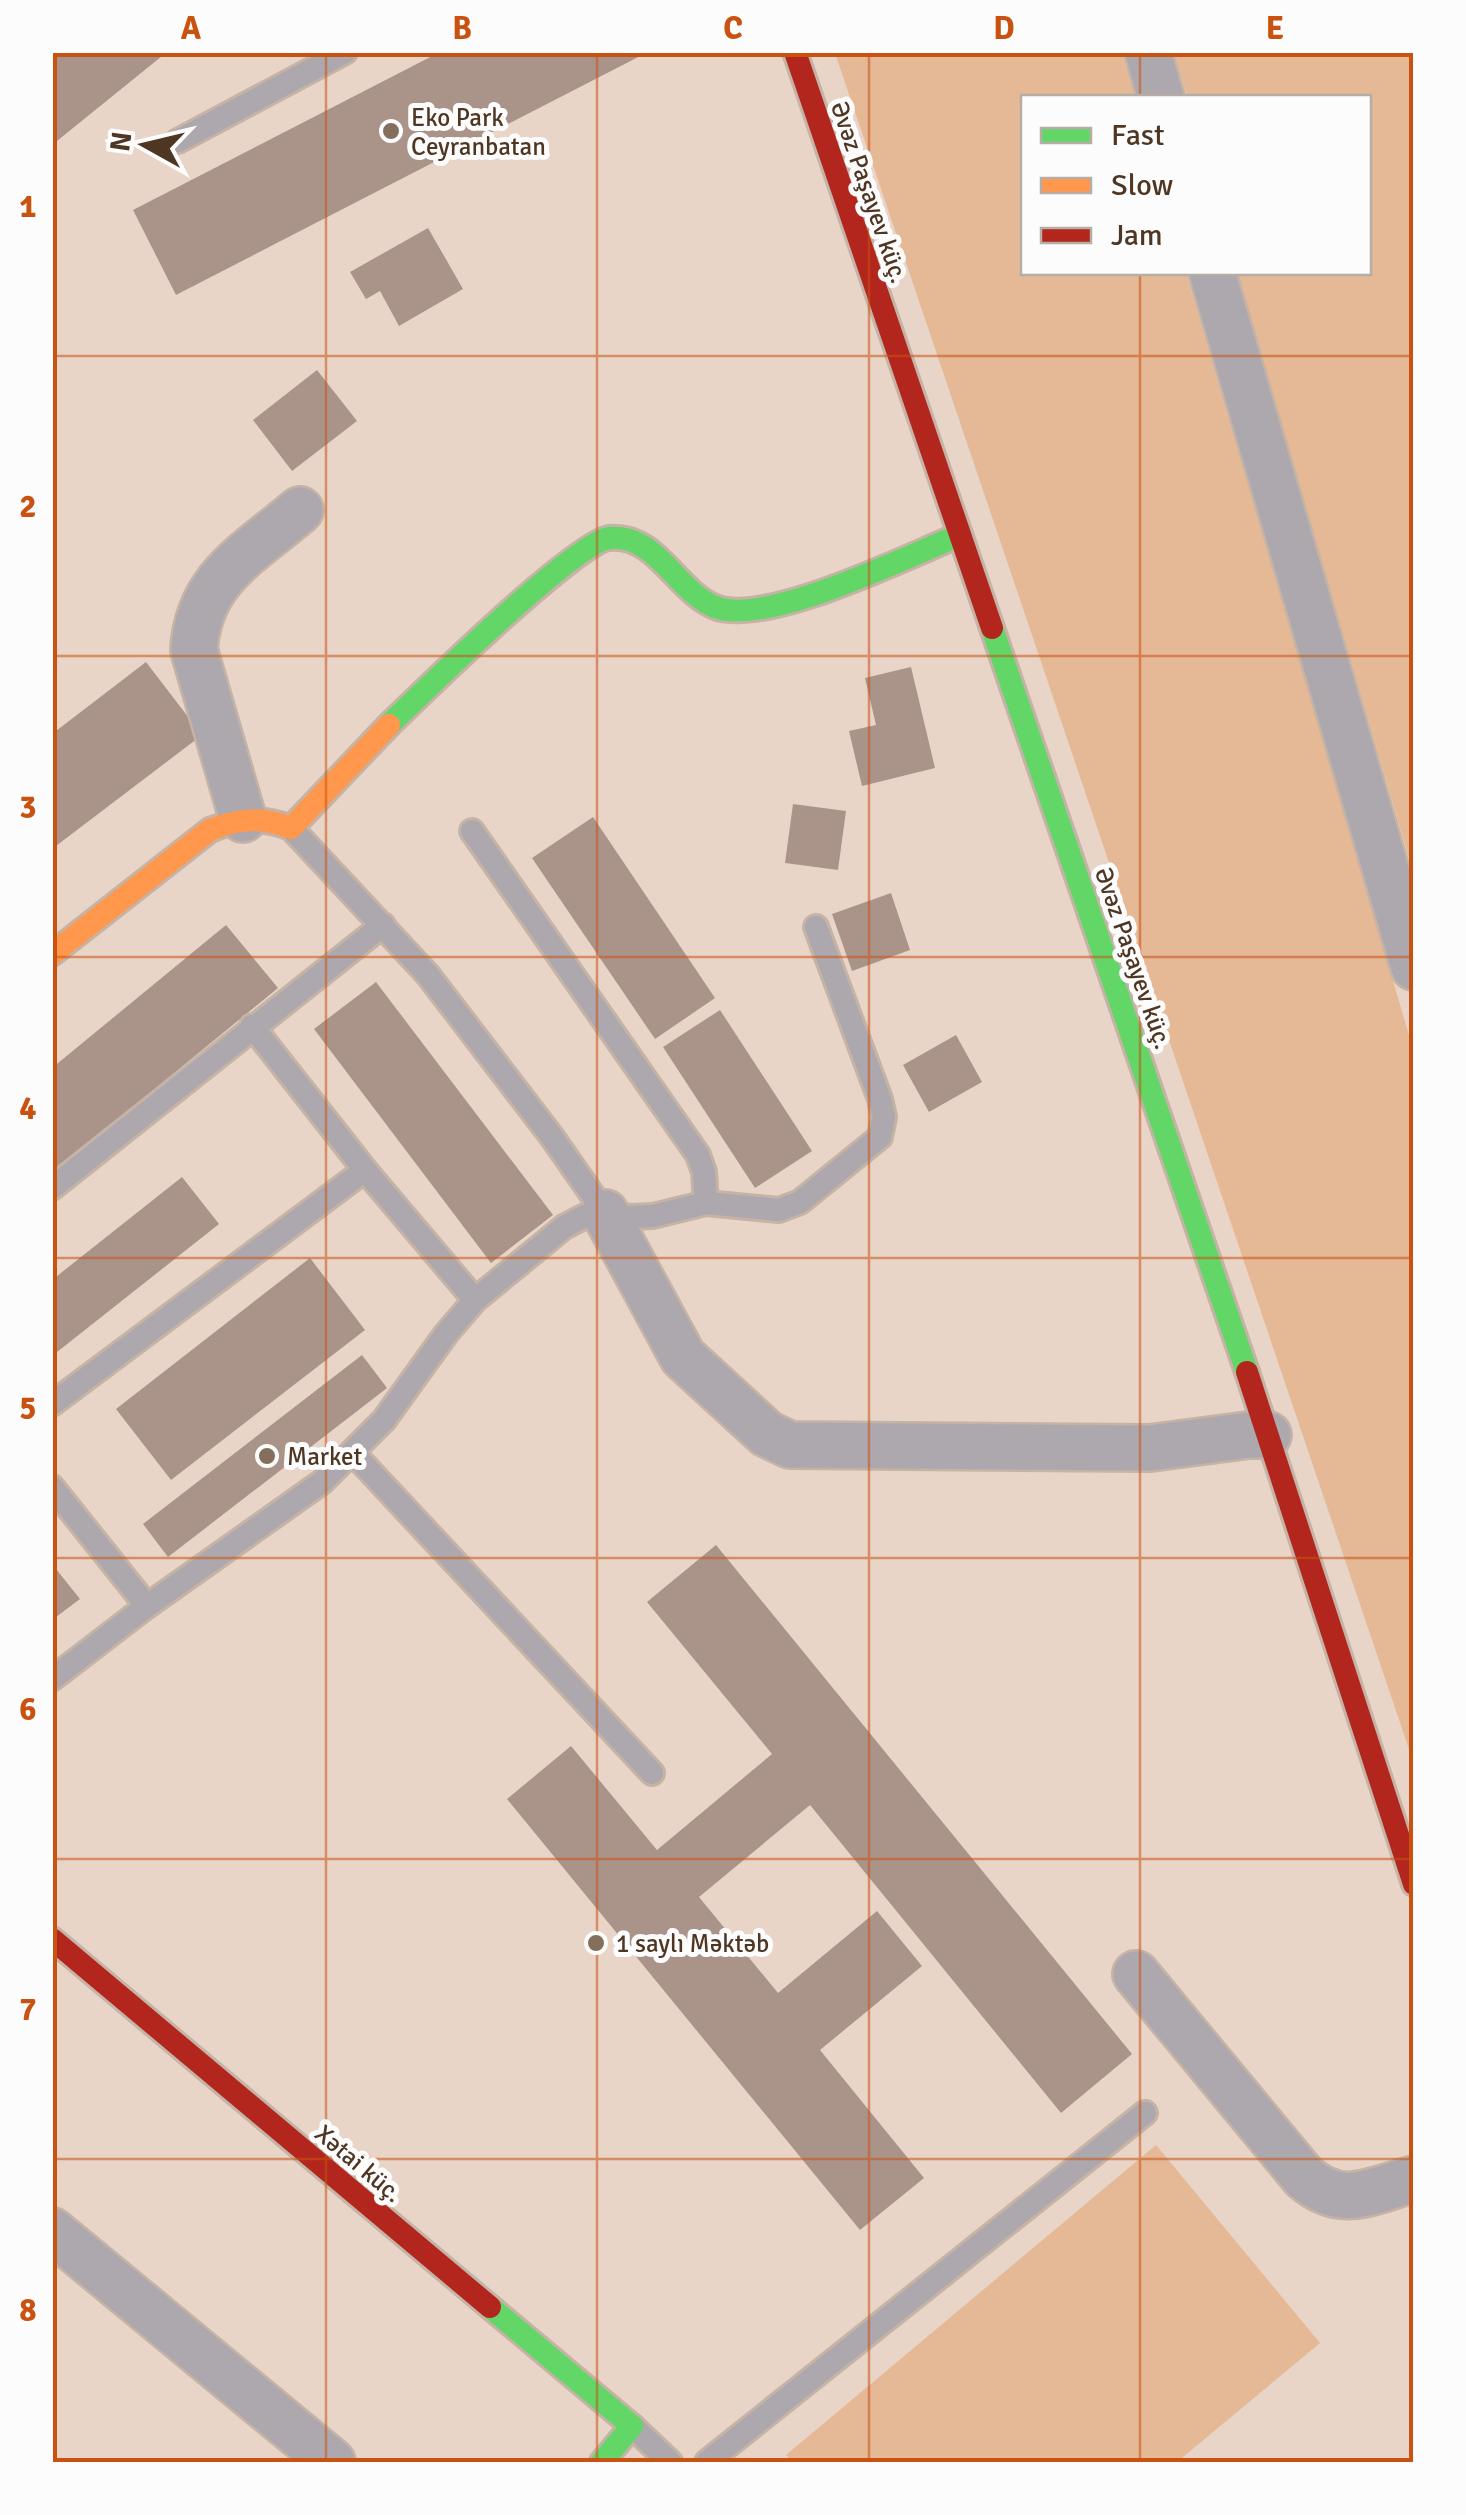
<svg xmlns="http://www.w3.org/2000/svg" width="1466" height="2515" font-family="Signika,sans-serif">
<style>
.green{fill:#e5b896}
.building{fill:#aa948a}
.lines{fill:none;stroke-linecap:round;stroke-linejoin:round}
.lane-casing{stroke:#c5b3a5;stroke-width:28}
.street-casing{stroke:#c5b3a5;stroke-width:50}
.fast-casing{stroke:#c5b3a5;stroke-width:28}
.slow-casing{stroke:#c5b3a5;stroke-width:28}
.jam-casing{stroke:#c5b3a5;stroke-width:28}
.lane{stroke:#ada7ae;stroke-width:22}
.street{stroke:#ada7ae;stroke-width:45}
.fast{stroke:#63d668;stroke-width:22}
.slow{stroke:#ff974d;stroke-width:22}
.jam{stroke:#b3261e;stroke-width:22}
.grid{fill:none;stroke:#c95211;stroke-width:2.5;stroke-opacity:0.55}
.poi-dot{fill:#846e5c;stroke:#fcfcfc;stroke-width:4}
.labels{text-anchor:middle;stroke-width:10;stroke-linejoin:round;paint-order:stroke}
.poi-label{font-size:25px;fill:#4e3623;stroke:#fcfcfc;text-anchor:start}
.street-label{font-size:25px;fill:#4e3623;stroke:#fcfcfc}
.neatline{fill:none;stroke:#c95211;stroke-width:4}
.grid-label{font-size:32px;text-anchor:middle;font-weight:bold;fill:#c95211}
</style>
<rect width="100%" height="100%" fill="#e9d5c7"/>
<!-- green -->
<g class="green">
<polygon points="835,53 1122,53 1135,97 1024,98 1024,272 1186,273 1413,1049 1413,1761"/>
<polygon points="1174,53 1413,53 1413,872 1237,273 1368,272 1368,98 1187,97"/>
<polygon points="1156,2145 1320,2343 1177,2462 792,2462 786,2455"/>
</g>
<!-- building -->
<g class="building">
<polygon points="52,52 167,52 52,145"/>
<polygon points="440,52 648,52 176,295 133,210"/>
<polygon points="428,228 463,289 399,326 380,291 366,299 350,272"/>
<polygon points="317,370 357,421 292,471 253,420"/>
<polygon points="146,662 202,735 52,849 52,734"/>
<polygon points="911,667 935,768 862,786 849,731 876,725 865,678"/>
<polygon points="793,804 846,811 838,870 785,863"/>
<polygon points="593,817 715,998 655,1039 532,858"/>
<polygon points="891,893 910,950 852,971 832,914"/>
<polygon points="226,925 278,988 52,1173 52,1068"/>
<polygon points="376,982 553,1215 491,1263 314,1029"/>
<polygon points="720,1010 812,1151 755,1188 663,1047"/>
<polygon points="956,1035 982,1082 929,1112 903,1065"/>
<polygon points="182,1177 219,1224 52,1356 52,1280"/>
<polygon points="310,1258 365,1330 171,1480 116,1409"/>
<polygon points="362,1355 387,1388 168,1557 143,1524"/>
<polygon points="716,1545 1132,2054 1061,2113 810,1805 699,1897 778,1993 877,1911 922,1966 820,2050 924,2178 860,2230 507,1799 571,1746 657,1850 772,1754 647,1602"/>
<polygon points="52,1564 80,1599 52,1620"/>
</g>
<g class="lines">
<defs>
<g id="lane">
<polyline points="178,141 345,52"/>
<polyline points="291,828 428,975 552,1137 605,1213"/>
<polyline points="472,831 698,1155 704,1172 706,1203"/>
<polyline points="252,1026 365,1170 475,1300"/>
<polyline points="52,1188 383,925"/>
<polyline points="52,1404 365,1170"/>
<polyline points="353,1453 652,1773"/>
<polyline points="52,1487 147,1606"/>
<polyline points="52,1679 147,1606 322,1482 384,1420 446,1334 475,1300 564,1227 585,1216 605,1213 630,1217 653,1216 706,1203 779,1210 800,1202 880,1137 884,1117 880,1099 816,927"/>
<polyline points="632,2426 670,2462"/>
<polyline points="707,2462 1145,2113"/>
</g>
<g id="street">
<polyline points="1148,52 1161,98"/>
<polyline points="1212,272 1414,967"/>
<path d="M243,819L194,650C198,578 250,553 300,510"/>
<polyline points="605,1213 683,1357 767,1434 790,1445 1150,1448 1249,1435 1268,1435"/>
<path d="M1136,1974L1304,2177C1342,2210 1370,2191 1414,2179"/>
<polyline points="52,2231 332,2462"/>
</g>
<g id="fast">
<polyline points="992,628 1247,1372"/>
<path d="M389,725C422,693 575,543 609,538C656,533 676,591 715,607C766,627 908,556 960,535"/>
<polyline points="490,2307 632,2426 602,2462"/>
</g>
<path id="slow" d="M52,954L210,830C239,818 263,817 291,828L389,725"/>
<g id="jam">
<polyline points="795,52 992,628"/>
<polyline points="1247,1372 1414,1884"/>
<polyline points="52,1939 490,2307"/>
</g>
</defs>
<!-- lane casing -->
<use href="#lane" class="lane-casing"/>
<!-- street casing -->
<use href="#street" class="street-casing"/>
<!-- fast casing -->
<use href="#fast" class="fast-casing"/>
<!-- slow casing -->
<use href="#slow" class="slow-casing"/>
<!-- jam casing -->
<use href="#jam" class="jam-casing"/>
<!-- lane -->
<use href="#lane" class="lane"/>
<!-- street -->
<use href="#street" class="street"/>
<!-- fast -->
<use href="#fast" class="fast"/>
<!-- slow -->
<use href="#slow" class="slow"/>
<!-- jam -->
<use href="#jam" class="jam"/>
</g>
<!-- grid -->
<path class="grid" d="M326,52V2462M597,52V2462M869,52V2462M1140,52V98M1140,272V2462M52,356H1414M52,656H1414M52,957H1414M52,1258H1414M52,1558H1414M52,1859H1414M52,2159H1414"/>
<!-- markers -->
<g class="poi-dot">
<circle cx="391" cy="131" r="10"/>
<circle cx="267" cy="1456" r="10"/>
<circle cx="596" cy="1943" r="10"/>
</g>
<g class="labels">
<!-- poi labels -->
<g class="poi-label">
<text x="411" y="126">Eko Park<tspan x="411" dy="29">Ceyranbatan</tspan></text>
<text x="287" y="1465">Market</text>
<text x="616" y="1952">1 saylı Məktəb</text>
</g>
<!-- street labels -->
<g class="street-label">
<text transform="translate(870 192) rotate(71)" y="9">Əvəz Paşayev küç.</text>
<text transform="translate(1134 958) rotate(71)" y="9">Əvəz Paşayev küç.</text>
<text transform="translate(359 2163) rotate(40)" y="9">Xətai küç.</text>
</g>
</g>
<!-- border -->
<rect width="1466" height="2515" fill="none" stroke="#fcfcfc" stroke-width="110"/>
<!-- legend -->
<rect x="1021" y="95" width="350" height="180" fill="#fcfcfc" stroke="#b6ada5" stroke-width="2.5"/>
<rect x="1041" y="128" width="50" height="15" fill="#63d668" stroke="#b6ada5" stroke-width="2.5"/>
<text x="1111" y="145" font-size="30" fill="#4e3623">Fast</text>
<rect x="1041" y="178" width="50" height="15" fill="#ff974d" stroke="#b6ada5" stroke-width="2.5"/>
<text x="1111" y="195" font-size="30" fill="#4e3623">Slow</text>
<rect x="1041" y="228" width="50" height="15" fill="#b3261e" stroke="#b6ada5" stroke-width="2.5"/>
<text x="1111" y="245" font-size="30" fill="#4e3623">Jam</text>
<!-- north arrow -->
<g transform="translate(145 145) rotate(278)" stroke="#fcfcfc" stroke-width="8" paint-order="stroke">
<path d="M0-8L18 38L0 25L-18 38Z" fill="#4e3623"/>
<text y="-15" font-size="28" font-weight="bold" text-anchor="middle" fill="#4e3623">N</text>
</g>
<rect x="55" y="55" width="1356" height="2405" class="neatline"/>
<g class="grid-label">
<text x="191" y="39">A</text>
<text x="462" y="39">B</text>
<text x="733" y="39">C</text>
<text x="1004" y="39">D</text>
<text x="1275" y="39">E</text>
<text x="28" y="217">1</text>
<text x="28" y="517">2</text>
<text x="28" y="818">3</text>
<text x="28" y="1119">4</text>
<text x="28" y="1419">5</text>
<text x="28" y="1720">6</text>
<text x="28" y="2020">7</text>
<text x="28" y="2321">8</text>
</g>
</svg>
